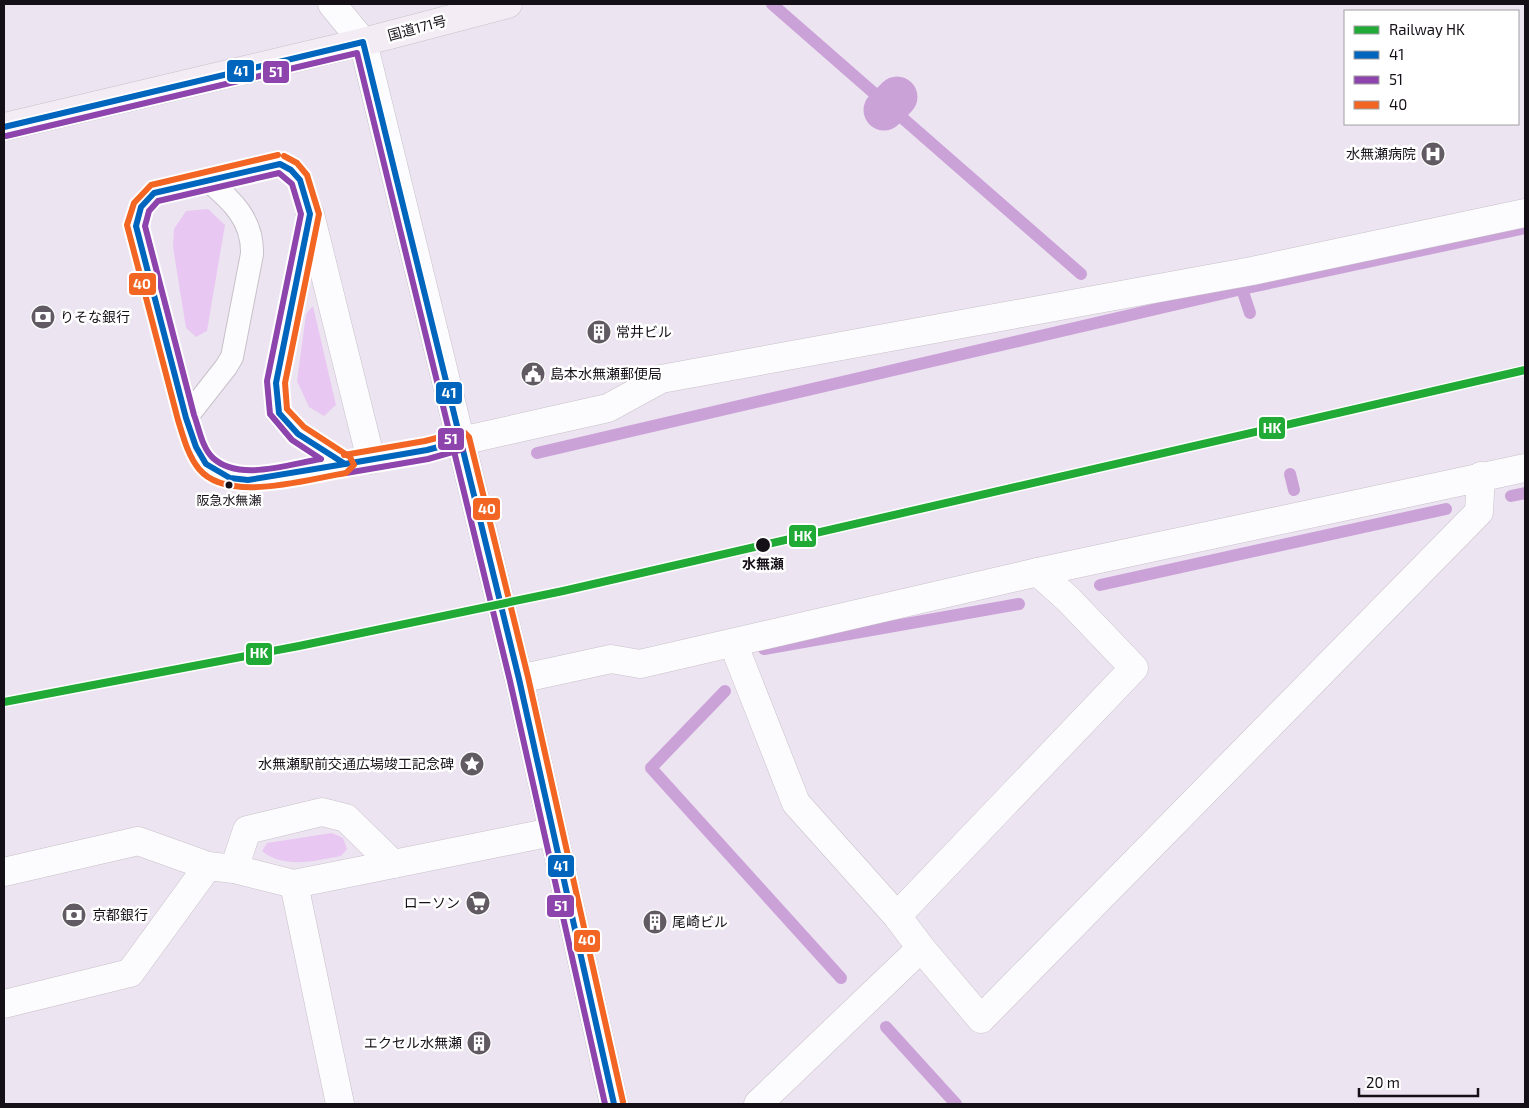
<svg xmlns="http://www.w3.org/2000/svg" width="1529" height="1108" font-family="'Exo 2','Noto Sans JP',sans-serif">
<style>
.grass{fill:#e8c8f2}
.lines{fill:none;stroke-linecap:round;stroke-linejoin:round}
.stream{stroke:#cba2d8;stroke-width:12}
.canal{stroke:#cba2d8;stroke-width:41}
.lane-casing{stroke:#c7c1ca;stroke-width:24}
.street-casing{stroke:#c7c1ca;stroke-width:29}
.secondary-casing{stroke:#c7c1ca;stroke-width:29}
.highway-casing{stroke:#c5c1c7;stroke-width:29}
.lane{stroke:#fcfbfd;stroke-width:22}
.street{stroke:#fcfbfd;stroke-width:28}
.secondary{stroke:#fcfbfd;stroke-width:28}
.highway{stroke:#f3ecf4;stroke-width:28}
.bus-1-casing{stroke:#fff;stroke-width:10}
.bus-2-casing{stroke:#fff;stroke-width:10}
.bus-3-casing{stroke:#fff;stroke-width:10}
.bus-1{stroke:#0065bd;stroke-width:6}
.bus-2{stroke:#8e44ad;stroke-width:6}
.bus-3{stroke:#f26522;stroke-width:6}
.rail-1-casing{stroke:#fff;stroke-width:11}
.rail-1{stroke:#21ab36;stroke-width:8}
.bus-dot{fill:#151017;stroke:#fff;stroke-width:2}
.labels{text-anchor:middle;stroke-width:5;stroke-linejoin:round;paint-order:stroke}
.bus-label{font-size:13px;fill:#151017;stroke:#fff}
.street-label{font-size:14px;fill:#151017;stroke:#fff}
.poi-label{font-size:14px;fill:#151017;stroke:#fff;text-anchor:start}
.stop-label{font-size:14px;font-weight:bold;fill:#151017;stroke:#fff}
.line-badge{stroke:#fff;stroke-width:2}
.badge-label{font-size:14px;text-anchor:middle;font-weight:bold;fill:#fff}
</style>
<rect width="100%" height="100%" fill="#ede4f1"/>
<!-- grass -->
<g class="grass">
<polygon points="208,209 225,225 207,331 196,337 186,328 173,247 174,229 186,211"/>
<polygon points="313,306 336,405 324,416 309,407 297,381 306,314"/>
<path d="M332,833L343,838L347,849L341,856C316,861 283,869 262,851L267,843Z"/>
</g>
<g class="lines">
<!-- stream -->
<g class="stream">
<polyline points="772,4 1081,274"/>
<polyline points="1242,289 1250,313"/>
<polyline points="537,453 1242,289 1525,228"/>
<polyline points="1290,474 1294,490"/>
<polyline points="1511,496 1525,493"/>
<polyline points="1100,585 1446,509"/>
<polyline points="764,649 1019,604"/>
<polyline points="725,691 651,768 841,978"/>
<polyline points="886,1027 956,1104"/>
</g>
<!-- canal -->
<polyline class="canal" points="884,110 897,97"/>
<defs>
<g id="lane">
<path d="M280,164L291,170L300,180L310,214L276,383L279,413L298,434L345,464L248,480L230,478L206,464L196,447L186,418L136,226C138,211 142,202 154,193Z"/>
<path d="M186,418L226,367L232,357L252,254C253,220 232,200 207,180"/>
<polyline points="354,463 427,450 461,441"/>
</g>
<g id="street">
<polyline points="332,4 363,42"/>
<polyline points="310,214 371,460"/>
<polyline points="461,441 608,408 661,379 1252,271 1525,213"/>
<polyline points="733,643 796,803 897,916 921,948 758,1104"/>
<polyline points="519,679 611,659 640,664 1038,572 1525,468"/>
<polyline points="234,869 247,830 322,812 346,818 393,864"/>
<polyline points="4,872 138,841 208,866 234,869 294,884 552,832"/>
<polyline points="294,884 340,1104"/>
<polyline points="897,916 1134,668 1069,600 1038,572"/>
<polyline points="921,948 981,1019 1479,512 1481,476"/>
<polyline points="4,1004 130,973 208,866"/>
</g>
<polyline id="secondary" points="363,42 519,679 614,1104"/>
<polyline id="highway" points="4,127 363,42 508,4"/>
</defs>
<!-- lane casing -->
<use href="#lane" class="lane-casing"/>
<!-- street casing -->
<use href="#street" class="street-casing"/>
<!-- secondary casing -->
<use href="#secondary" class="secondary-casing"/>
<!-- highway casing -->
<use href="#highway" class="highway-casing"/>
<!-- lane -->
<use href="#lane" class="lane"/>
<!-- street -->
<use href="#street" class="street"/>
<!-- secondary -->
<use href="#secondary" class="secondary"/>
<!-- highway -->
<use href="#highway" class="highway"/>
<defs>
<g id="bus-1">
<polyline points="4,127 363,42 519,679 614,1104"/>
<polygon points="280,164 291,170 300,180 310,214 276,383 279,413 298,434 345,464 248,480 230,478 206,464 196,447 186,418 136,226 141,207 154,193"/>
<polyline points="345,464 427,450 461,441"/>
</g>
<g id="bus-2">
<polyline points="6,136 357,53 510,681 605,1104"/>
<path d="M279,173L292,184L301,214L267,381L270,414L292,440L321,459C290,464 239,482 213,458C202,448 199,428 194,415L145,226L149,211L158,201Z"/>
<polyline points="346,473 428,459 463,449"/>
</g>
<g id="bus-3">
<path d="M278,155L151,185L134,203L127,225L178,420C183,436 188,456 199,469C228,504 308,479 346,473L354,465L350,457L304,427L287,409L285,383L319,214L307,175L297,163L284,156"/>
<polyline points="344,455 425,441 460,432 465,433 469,437 528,677 623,1102"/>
</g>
</defs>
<!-- bus-1 casing -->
<use href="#bus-1" class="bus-1-casing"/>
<!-- bus-2 casing -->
<use href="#bus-2" class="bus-2-casing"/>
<!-- bus-3 casing -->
<use href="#bus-3" class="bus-3-casing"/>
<!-- bus-1 -->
<use href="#bus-1" class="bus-1"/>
<!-- bus-2 -->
<use href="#bus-2" class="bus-2"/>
<!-- bus-3 -->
<use href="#bus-3" class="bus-3"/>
<defs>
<polyline id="rail-1" points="4,702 299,646 563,591 1525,370"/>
</defs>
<!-- rail-1 casing -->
<use href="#rail-1" class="rail-1-casing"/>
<!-- rail-1 -->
<use href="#rail-1" class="rail-1"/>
</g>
<!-- icons -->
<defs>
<symbol id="hospital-disc" viewBox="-11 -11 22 22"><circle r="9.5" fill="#615a63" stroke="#fff"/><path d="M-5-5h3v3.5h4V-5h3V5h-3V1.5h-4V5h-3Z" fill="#fff"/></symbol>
<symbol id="bank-disc" viewBox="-11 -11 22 22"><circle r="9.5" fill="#615a63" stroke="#fff"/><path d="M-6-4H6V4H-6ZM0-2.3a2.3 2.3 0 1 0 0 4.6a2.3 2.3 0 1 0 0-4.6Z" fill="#fff"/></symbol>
<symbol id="building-disc" viewBox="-11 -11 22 22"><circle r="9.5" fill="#615a63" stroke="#fff"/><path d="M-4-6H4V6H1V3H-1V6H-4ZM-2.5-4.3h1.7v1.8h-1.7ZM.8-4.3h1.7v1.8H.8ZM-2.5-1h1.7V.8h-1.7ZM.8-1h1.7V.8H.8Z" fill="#fff"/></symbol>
<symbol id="civic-disc" viewBox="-11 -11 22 22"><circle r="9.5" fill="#615a63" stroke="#fff"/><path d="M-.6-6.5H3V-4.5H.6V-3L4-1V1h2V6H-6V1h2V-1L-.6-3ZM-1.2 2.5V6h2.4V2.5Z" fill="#fff"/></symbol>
<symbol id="sight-disc" viewBox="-11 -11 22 22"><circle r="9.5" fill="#615a63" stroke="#fff"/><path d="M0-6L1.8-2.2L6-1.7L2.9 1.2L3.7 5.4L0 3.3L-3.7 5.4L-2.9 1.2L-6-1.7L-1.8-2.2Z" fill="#fff"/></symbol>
<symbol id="supermarket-disc" viewBox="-11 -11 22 22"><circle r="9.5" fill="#615a63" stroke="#fff"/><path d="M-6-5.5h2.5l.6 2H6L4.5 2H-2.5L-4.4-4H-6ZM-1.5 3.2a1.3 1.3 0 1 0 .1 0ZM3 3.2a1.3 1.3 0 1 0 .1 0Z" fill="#fff"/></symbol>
</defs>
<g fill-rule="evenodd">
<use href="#hospital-disc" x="1419" y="140" width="28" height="28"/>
<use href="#bank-disc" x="29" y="303" width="28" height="28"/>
<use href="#building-disc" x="585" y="318" width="28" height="28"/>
<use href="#civic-disc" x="519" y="360" width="28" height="28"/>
<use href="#sight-disc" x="458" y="750" width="28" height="28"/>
<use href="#supermarket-disc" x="464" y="889" width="28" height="28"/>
<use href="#bank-disc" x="60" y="901" width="28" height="28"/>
<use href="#building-disc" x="641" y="908" width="28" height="28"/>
<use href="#building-disc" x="465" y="1029" width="28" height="28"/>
</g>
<!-- markers -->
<g class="bus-dot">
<circle cx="229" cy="485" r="4.5"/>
<circle cx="763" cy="545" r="8"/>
</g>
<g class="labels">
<!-- bus labels -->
<g class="bus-label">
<text x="229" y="505">阪急水無瀬</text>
</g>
<!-- street labels -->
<g class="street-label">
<text transform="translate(417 28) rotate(-15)" y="5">国道171号</text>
</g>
<!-- poi labels -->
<g class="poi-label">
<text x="1416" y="159" text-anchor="end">水無瀬病院</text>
<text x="60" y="322">りそな銀行</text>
<text x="616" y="337">常井ビル</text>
<text x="550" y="379">島本水無瀬郵便局</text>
<text x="454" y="769" text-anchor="end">水無瀬駅前交通広場竣工記念碑</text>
<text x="460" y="908" text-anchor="end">ローソン</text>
<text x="92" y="920">京都銀行</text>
<text x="672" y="927">尾崎ビル</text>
<text x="462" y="1048" text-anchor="end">エクセル水無瀬</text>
</g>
<!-- stop labels -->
<g class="stop-label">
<text x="763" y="569">水無瀬</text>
</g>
</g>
<g class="line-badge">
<rect x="226" y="59" width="29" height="24" rx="5" fill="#0065bd"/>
<rect x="262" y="60" width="28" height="24" rx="5" fill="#8e44ad"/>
<rect x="128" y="272" width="29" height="24" rx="5" fill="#f26522"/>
<rect x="435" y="381" width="28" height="24" rx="5" fill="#0065bd"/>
<rect x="1258" y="416" width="28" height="24" rx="5" fill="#21ab36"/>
<rect x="437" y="427" width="28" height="24" rx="5" fill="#8e44ad"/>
<rect x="472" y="497" width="29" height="24" rx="5" fill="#f26522"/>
<rect x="788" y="524" width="29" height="24" rx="5" fill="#21ab36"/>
<rect x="245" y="642" width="28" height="24" rx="5" fill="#21ab36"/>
<rect x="547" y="854" width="28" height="24" rx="5" fill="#0065bd"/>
<rect x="546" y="894" width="29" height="24" rx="5" fill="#8e44ad"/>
<rect x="573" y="929" width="28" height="24" rx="5" fill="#f26522"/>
</g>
<g class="badge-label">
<text x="241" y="76">41</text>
<text x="276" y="77">51</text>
<text x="142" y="289">40</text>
<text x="449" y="398">41</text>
<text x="1272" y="433">HK</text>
<text x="451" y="444">51</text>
<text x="487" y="514">40</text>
<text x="803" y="541">HK</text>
<text x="259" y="658">HK</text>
<text x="561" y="871">41</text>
<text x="561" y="911">51</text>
<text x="587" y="945">40</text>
</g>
<!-- border -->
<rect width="1529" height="1108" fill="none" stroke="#151017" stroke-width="10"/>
<!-- legend -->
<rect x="1344" y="10" width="175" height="115" fill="#ffffff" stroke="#a19fa2"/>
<rect x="1354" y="26" width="25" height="8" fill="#21ab36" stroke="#a19fa2"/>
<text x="1389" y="35" font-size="15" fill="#151017">Railway HK</text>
<rect x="1354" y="51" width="25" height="8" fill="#0065bd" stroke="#a19fa2"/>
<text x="1389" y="60" font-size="15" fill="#151017">41</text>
<rect x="1354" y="76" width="25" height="8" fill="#8e44ad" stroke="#a19fa2"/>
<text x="1389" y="85" font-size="15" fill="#151017">51</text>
<rect x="1354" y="101" width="25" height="8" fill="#f26522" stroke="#a19fa2"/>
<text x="1389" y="110" font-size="15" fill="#151017">40</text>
<!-- scale -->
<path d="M1359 1088v8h119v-8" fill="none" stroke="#151017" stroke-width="2.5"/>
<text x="1366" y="1088" font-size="15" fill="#151017" stroke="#ffffff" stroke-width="4" paint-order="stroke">20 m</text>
</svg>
